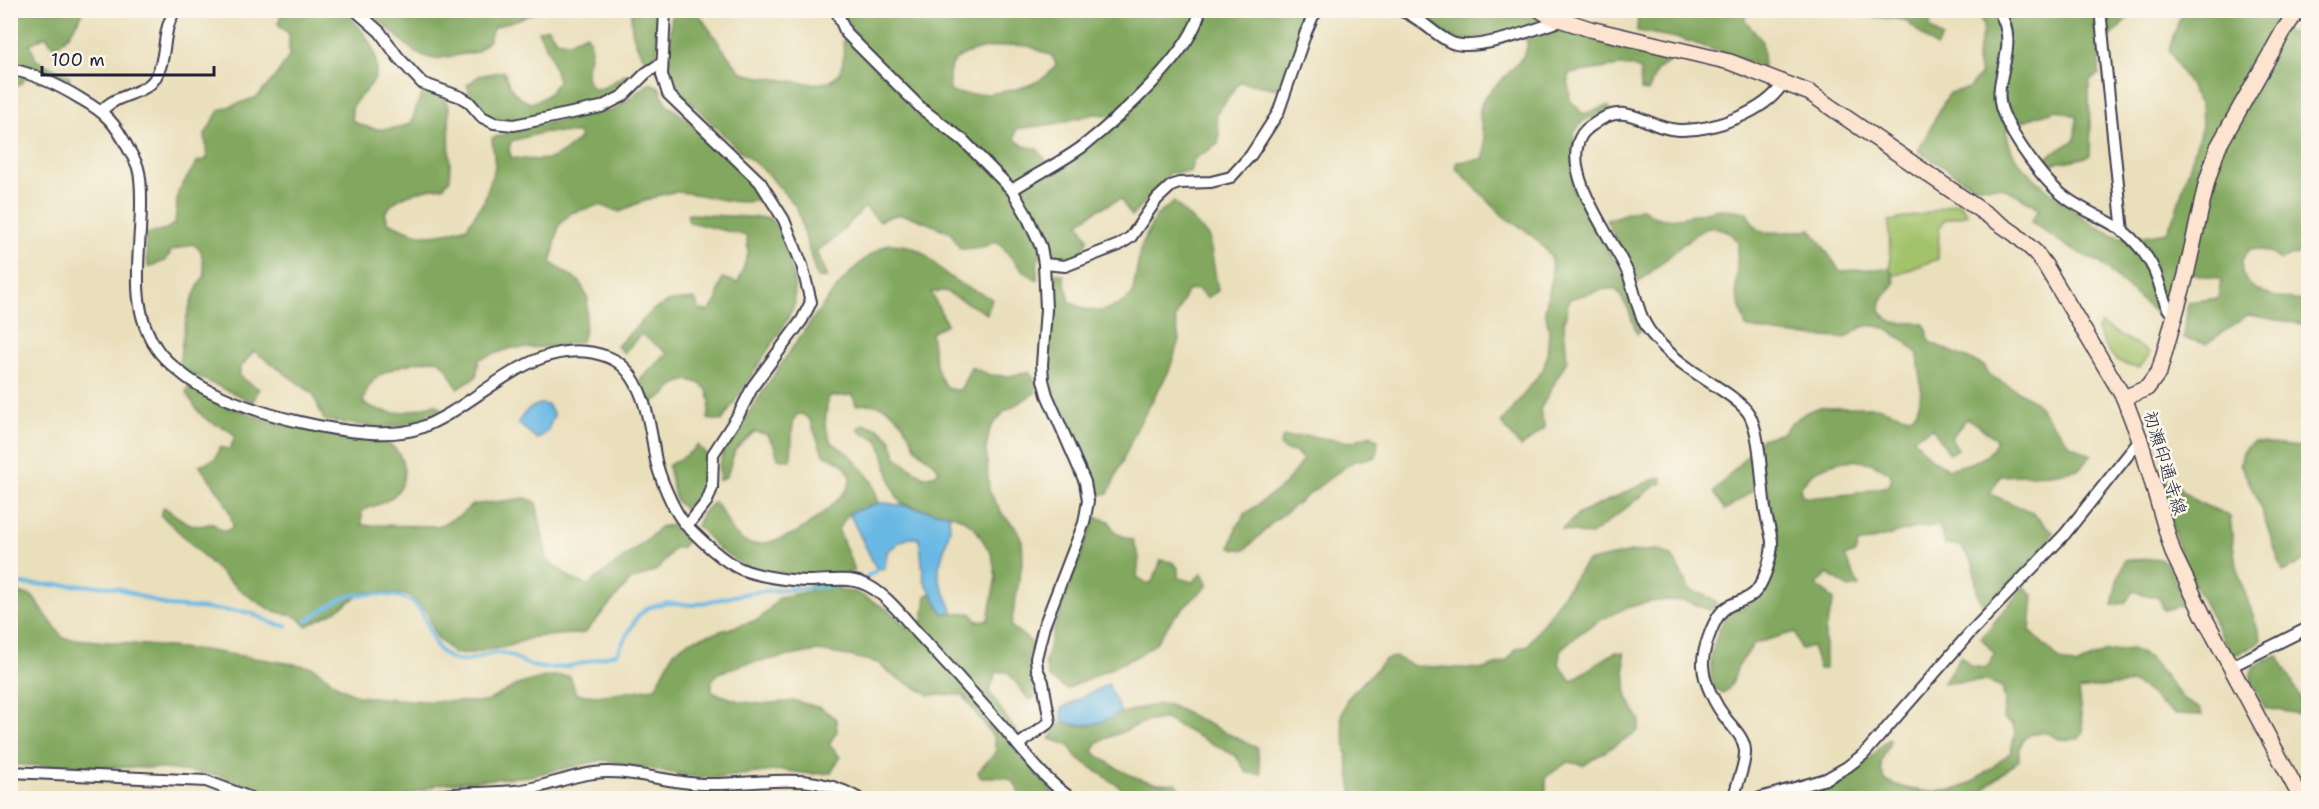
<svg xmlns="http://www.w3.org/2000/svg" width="2319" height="809" font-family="'Shantell Sans','Klee One',sans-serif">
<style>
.green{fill:#a3c26a;stroke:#627252;stroke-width:1.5}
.forest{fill:#82a85e;stroke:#52654c;stroke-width:1.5;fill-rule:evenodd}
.water{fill:#6ab9e4;stroke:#466e90;stroke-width:1.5}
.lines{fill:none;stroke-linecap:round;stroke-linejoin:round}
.stream{stroke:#6ab9e4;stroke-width:4}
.street-casing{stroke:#403e4e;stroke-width:14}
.secondary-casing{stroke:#403e4e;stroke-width:18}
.street{stroke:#fff;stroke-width:10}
.secondary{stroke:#fde4d1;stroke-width:15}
.labels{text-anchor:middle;stroke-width:5;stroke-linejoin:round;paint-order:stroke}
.street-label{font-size:18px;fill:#22223b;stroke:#fbf7ec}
</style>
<rect width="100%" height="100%" fill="#fbf7ec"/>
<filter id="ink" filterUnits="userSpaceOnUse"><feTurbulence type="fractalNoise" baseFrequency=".0167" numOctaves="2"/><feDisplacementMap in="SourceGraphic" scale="12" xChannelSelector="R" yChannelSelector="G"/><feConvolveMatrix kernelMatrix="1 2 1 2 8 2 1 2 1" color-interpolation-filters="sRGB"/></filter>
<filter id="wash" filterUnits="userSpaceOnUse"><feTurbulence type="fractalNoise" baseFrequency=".008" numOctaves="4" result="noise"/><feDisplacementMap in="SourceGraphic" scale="24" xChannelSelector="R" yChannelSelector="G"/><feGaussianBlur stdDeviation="1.35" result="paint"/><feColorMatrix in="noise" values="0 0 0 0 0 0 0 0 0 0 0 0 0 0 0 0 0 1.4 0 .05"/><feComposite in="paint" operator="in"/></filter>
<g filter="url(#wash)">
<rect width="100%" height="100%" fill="#eadfbb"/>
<!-- green -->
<g class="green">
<polygon points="1958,202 1968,214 1944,220 1939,229 1938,259 1893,276 1890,268 1889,221 1924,214"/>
<path d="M2101,324L2150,353L2140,368C2115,365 2107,352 2097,330Z"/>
</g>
<!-- forest -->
<g class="forest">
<path d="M1005,10L1308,11L1300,38L1279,89L1239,82L1216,115L1219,135L1218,144L1194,159L1190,172L1170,173L1132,216L1120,199L1097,210L1079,223L1088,239L1081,254L1063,260L1038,257L1037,280L1022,270L997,241L981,248L960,249L951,233C938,228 908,213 897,215C891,216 885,219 879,221L865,207L834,239L816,251L827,277L817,278L797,208L768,174L740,151L672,84L669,60L672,11H701L700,16C708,27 734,67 742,72C754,78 771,78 783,80C820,85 848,92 843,41L852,32L842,11H944L948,25ZM1014,45L1029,46L1052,56L1056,64C1044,91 976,99 951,92C938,48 984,49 1014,45ZM1094,114L1109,115L1116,123L1054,170L1037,149L1024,146L1015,139L1016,129L1054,124Z"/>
<polygon points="11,11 84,11 69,35 55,47 45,36 30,44 36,60 70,77 68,84 31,68 22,83 11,89"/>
<path d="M282,11H345C361,28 382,51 375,77C370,94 346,98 353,121C370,132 394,131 411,123C416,112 416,101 424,92L439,95L449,106L450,179L443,187C422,189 396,194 385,213L388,222C424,239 430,238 467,227L484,201L495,167L492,138L538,125L614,110L650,83L659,87L667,104L706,134L754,184L759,200C733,207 704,193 678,192C665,191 632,205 620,212L599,205L571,213L559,225L551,263L580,282L588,299L584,335L581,341L554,347L512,348L479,359L476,377L457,388L446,367L438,360C419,360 387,367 373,381C367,387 365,395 363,403C392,419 406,412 436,404L442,409C430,414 417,421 403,425C378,430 349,423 324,420L313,394L254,351L240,368V377L259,389L253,402L198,377L179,366C183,334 186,302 205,275L201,251L193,244L171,251L166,261L148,267L145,234L166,229L175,223L178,192L197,162L207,159L205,135L219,110L257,97L274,78L289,57V34L278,24ZM545,132L578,133L580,138C555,163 546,161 512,158L509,150L511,141Z"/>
<path d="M369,11H538C525,19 508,21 493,28L489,40L477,52L434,59L416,53Z"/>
<path d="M632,11H659L657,55L647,61C635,48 629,28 632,11Z"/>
<path d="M1416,11H1527C1568,37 1618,46 1665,57L1668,63L1657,70L1648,92L1641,90L1640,70L1631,66H1619L1568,74L1570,100L1583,114L1608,106L1611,110L1583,121L1574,133L1573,190L1621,271L1641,330L1637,334L1628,308L1616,289H1606L1569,299L1564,324L1567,360L1540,410L1545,428L1521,447L1501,423L1543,370L1547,356L1549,331L1545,311L1552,278L1551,256L1538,241L1524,229L1504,217L1455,167L1457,162L1483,159C1491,141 1474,121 1482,102C1488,87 1541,53 1524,37C1510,25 1478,42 1461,40C1443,37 1432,19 1416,11Z"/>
<polygon points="1638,11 1748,11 1744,19 1762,41 1764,67 1682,39 1637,31"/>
<polygon points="1855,11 1937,11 1929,27 1942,38 1936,47 1905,20 1858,15"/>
<path d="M1973,11H2135L2100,48L2099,74L2090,80C2087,105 2092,129 2090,155C2077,162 2064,160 2050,164L2046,158L2075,140L2076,116L2057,110L2019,122L2006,131C2008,138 2009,146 2013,153C2023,174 2094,229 2117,236C2131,240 2153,234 2167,232L2176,211L2202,126L2201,106L2169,50L2182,11H2263L2290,34L2308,11V250L2280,260L2268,251L2250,249L2242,260C2242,264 2241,271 2243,275C2251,296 2289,300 2308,301V340L2302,324L2248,315L2206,344L2184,338L2188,302L2218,298L2221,279L2181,271L2180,285L2172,284L2164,321L2100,263L2070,248L2031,222L2039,208L2016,194L2001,187L1974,186L1918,151L1949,93L1970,88L1981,73C1979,69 1977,64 1977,59C1977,42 1993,22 1973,11Z"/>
<path d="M548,28L556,40L568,42L587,34C589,38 591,44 591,48C590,64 579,78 595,89L603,88L626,74L632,80C628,85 624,90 618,93C597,104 513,128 491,118C482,113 469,94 467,85L479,76L504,71C509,87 514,97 530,103C545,99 552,93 558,80L550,55L538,31Z"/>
<path d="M1174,202L1209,237L1218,291L1207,298L1197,289L1187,291L1175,319L1179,340L1169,371L1137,428L1108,494H1095L1081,450L1055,395L1050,373L1047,348L1052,272L1063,275L1070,302C1093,317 1111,312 1132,296L1141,247L1155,217Z"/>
<path d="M1643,208C1662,231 1697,211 1721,209C1729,209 1738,211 1746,212C1750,218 1754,228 1761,231C1770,234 1801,231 1811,229L1840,271L1890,268L1895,283L1881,301L1880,311C1894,329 1903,321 1923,323L1927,329L1929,342L1985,366L1988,374L2033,400L2070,445L2092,455L2079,469L2051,474L2000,476L1990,494L2031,512L2053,532L2047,545L1985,608L1978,595L1973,563L1961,546L1945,544L1939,525L1911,529L1858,544L1855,553L1845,557L1859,586L1849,588L1828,574L1816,585L1834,599L1825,630V669H1819L1812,646L1801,649L1795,632L1753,644C1749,653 1741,660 1737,669C1733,679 1734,686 1723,693L1714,688C1706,660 1714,638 1727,613L1745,607L1754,599L1775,557L1777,537L1766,482L1725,510L1714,492L1762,439L1782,433L1791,423L1807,412L1820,407H1877L1905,416H1913C1926,400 1919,373 1918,354C1906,341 1882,320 1862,327C1855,330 1849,339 1843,338C1810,337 1777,335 1746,327L1736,294L1738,242C1714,212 1692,236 1672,254C1661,264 1650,273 1639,282L1606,220ZM1967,418L1996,439C1993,461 1968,463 1949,469L1930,458L1913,438L1932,428L1950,454L1958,449L1951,438ZM1853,460L1871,463L1889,472L1892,479L1888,486L1852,494L1808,498L1802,495L1800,489C1810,469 1832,462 1853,460Z"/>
<polygon points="687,214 769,218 781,232 794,278 795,303 786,322 722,421 708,419 710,401 707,390 699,383 688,380 676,384 666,394 650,404 640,380 667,353 641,334 624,353 617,346 654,309 671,301 695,299 700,310 709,311 716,302 722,278 738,283 748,254 747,236 689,222"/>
<path d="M889,244C926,245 925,258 950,277C962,286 979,292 992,299L987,314L945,291L931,292L947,324L931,333C934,350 936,397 961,389L971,367L990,375L1008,376L1030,372L1036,383L1035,393L1005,411L990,428L986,448L989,491L1003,515L1016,528L1022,541L1023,557L1011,626L1031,642L1028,658L1035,697L1029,700L1008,672H996L989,692L1017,733L1008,740L1051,791L1062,798H1020C1017,773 1001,777 980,777L978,772L996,752L994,738L963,695H930L895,677L878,663L849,656L818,651L744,664L719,673L712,680V692L739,701L761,704L795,701L821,708L836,719L837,731L829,744L840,757L831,773L810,774L781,770L717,778L689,776L603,760L529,776L439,784L400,798H276L218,775L156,768L11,765L10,590L32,596L63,638L203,650L313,667L340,687L358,696L423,701L486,702L517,685L548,676H570L576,694L597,696L655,688L674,652L689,641L760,619L780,597L810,591V577L746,567L719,549L697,526L702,513L714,502C728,514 728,536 748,543C761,547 781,539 793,534C806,528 850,494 850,481C851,465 835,459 823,454L810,420L802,414L796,415C789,428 794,446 790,460L778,458L774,445L766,434L754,432L735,450L727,476L719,481V466L724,449C757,403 786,354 820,309C839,285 861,256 889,244ZM853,395L856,405C883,401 896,410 909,434C912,438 913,443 915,447C923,456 933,460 939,470L936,474L924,477L897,458L890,438L878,428L864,424L858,428L861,433L878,440C888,460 888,486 901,503L934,513L949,514L963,519L975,528L992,555L996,577L988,620L977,621L971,613H943L932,593L926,596L923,621L908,628L887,609L855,592L840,591L836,575L855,571L838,529L849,513L879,503L872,481L850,455L831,442L825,425L828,397Z"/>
<path d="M189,386C229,409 267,422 313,430C334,434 366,433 385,442C407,452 411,483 391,498C383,504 371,507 362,511V525L438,526L459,516L472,505L526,498L536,502L547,560L574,580L588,585L648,539L660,527L672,525L688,540L681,548H674L657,570L630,581L585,633L533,637L506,647L472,653L454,654L436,636L427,612L408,595L364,592L334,612L306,626C294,610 285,617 270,609C226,587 197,545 160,515L164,507C178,517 194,532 211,523L224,531L233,528C231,503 213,485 199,465L215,459L220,447L230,450L235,436C228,427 220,427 211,422C199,416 193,403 186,392Z"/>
<polygon points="1371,435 1378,440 1376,457 1354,461 1334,475 1273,522 1245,550 1230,548 1236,528 1245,514 1285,484 1303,460 1296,452 1284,450 1280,445 1283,437 1308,436 1350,442"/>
<polygon points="2253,442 2308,448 2308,558 2283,572 2257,498 2240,464 2243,452"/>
<path d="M698,445L706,454C706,474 704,498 688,512L676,501L668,466C678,459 690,455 698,445Z"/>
<path d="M2158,472L2165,473C2177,485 2188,497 2204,505C2214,510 2221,510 2230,517L2234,552L2240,579L2262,640L2238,654L2230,652L2181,559Z"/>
<polygon points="1662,477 1662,483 1656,485 1591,535 1561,530 1579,514 1650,481"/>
<polygon points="1095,517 1109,521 1115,533 1133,540 1139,557 1137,577 1148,584 1153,581 1161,560 1172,562 1178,568 1178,578 1193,582 1202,573 1208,585 1174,617 1155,644 1137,656 1067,689 1049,678 1045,663 1053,631"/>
<path d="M1658,550L1672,556L1690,590L1711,598L1717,603L1710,610C1701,607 1692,602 1683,601C1637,596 1592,620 1560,650L1559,664L1571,681L1615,652L1624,653L1627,697L1640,721L1638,731L1584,765L1568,762L1546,777V793L1548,798H1353L1341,716L1347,699L1386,659L1396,657L1414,666L1484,669L1507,661L1516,649L1527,646L1586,562L1631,552Z"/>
<polygon points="2159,559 2166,562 2187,604 2164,610 2159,598 2133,591 2125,603 2112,605 2117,581 2125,560"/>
<path d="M2024,586L2033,595L2030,631L2061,661L2076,666L2104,652L2132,649L2148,657L2156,665L2183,699L2200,708L2202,715L2175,714L2161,705L2145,689L2132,683L2078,690L2083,731L2079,739C2073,739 2065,740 2060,739C2055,738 2051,734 2047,733C2027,730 2017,742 2019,760L1985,788L1986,798H1785L1813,794L1868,761L1888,739L1891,741C1883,756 1876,765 1886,781C1910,792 1941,796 1965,786C1977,781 2000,761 2011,752L2015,733L2013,725L2003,719L2005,701L2002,687L1987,681L1943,683L1961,656L1971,666L1984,668L1991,663L1994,653L1981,638Z"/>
<path d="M2278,655L2301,700V714L2265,708C2249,677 2239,669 2278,655Z"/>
<path d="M1160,704L1170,705L1257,748L1261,774L1247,773L1236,756L1165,719L1145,722L1098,742L1093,752C1118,770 1144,787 1176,783L1179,787L1173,798H1131L1130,794L1076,757L1069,745L1050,739L1062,721C1092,732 1096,722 1122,713C1134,709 1148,707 1160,704Z"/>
</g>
<!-- water -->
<g class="water">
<path d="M541,404L548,405L554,415L547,432L537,439L518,423C524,412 529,407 541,404Z"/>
<path d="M879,503C904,503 924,512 949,514L950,529L939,567V580L953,612L943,613L924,580L920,544L918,538C905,536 897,544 887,552L885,568L877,570L849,513Z"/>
<path d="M1108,684L1121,713C1100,724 1085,729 1062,721V708Z"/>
</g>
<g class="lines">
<!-- stream -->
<g class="stream">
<polyline points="865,578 877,570"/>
<polyline points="10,584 105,586 120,589 168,606 248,612 275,624 287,626"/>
<path d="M307,621C319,613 332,603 346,597C356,593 395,594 405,599C412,601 418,607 422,613C432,629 431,649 450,658C466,667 482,653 499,653C513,653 520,663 532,666C559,673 592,660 617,653L637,617L647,608L667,603L693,605L753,592L843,585"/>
</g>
</g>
</g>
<g filter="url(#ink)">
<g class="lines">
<defs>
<g id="street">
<polyline points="355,10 380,32 398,57 422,83 461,97 469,102 482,117 494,123 514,125 601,107 623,96 646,73 662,63"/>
<polyline points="665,10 662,75 668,94 760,182 784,220 802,265 811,302 802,320 753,386 739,414 713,454 712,488 707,501 687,526"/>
<polyline points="836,10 846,33 922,109 963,140 1012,190 1026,214 1041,247 1044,264 1046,309 1042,365 1043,380 1047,395 1085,482 1088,501 1084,523 1044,626 1036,658 1037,669 1043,682 1050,722 1018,745"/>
<path d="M1399,10C1419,16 1432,33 1450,42C1473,54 1538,28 1562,20"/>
<path d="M1998,10C2023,48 1989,79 2003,113C2013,138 2043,181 2065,197C2085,213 2113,220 2131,238C2143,250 2153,264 2158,280C2162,291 2163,301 2169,310L2176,311"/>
<polyline points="2100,10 2123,232"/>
<path d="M10,69C35,74 60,86 81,99C106,113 115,123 128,148C131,154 136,161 138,168C141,178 141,189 141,199C142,249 126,305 157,349C164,360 175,368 185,376C228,410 368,447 420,428C482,405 535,330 608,357C643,370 650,424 655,456C658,474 674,513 687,526C700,539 723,562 741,569C757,576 791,581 809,581C826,581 846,577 862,583C882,590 900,613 914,629C944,661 973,693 1002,726C1024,752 1043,779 1071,798"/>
<path d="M102,111C115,94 142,95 153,81C169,60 160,30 176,10"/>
<path d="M1012,190C1035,175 1060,163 1082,147C1115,121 1194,51 1200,10"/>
<polyline points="1044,264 1065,266 1119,245 1131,237 1157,199 1171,186 1179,183 1211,182 1231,177 1251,155 1278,113 1306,32 1313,16 1319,10"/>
<polyline points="2232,666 2308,628"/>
<polyline points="10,772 206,781 251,798"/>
<path d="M420,798C451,792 483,794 515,791C547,788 576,772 608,772C642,772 674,784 707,784C762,785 807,769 858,798"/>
<path d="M1734,798C1736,783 1746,766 1745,750C1744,738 1734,729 1727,720C1716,706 1704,684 1703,666C1702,651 1714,615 1727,607C1737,601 1750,600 1757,590C1765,579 1772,556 1772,542C1771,531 1766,519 1765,508C1761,483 1761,434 1749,414C1739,398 1706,381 1690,369C1678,361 1666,350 1656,339C1637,319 1637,295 1627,271C1612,237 1562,176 1580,138C1583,131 1588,128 1594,124C1627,98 1646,129 1679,130C1713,131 1766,112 1784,82"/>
<polyline points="1760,798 1826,779 1847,767 1864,754 1969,634 2065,534 2140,440"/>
</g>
<g id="secondary">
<polyline points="1540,10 1550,16 1590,29 1730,62 1810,93 2015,234 2035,252 2045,265 2124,398 2140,440 2173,553 2203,615 2301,798"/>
<polyline points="2124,398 2147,388 2159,372 2186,275 2207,181 2218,147 2284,30 2298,10"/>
</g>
</defs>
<!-- street casing -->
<use href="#street" class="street-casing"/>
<!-- secondary casing -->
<use href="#secondary" class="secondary-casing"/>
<!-- street -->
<use href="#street" class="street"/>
<!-- secondary -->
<use href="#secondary" class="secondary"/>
</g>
</g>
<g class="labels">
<!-- street labels -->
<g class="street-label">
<text transform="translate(2165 463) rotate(73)" y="6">初瀬印通寺線</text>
</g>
</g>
<!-- margin -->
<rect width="2319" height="809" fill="none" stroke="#fbf7ec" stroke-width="36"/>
<!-- scale -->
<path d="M42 66v9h172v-9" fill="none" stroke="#22223b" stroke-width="3"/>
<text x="51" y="66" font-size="18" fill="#22223b" stroke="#fbf7ec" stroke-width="4.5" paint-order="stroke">100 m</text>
</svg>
